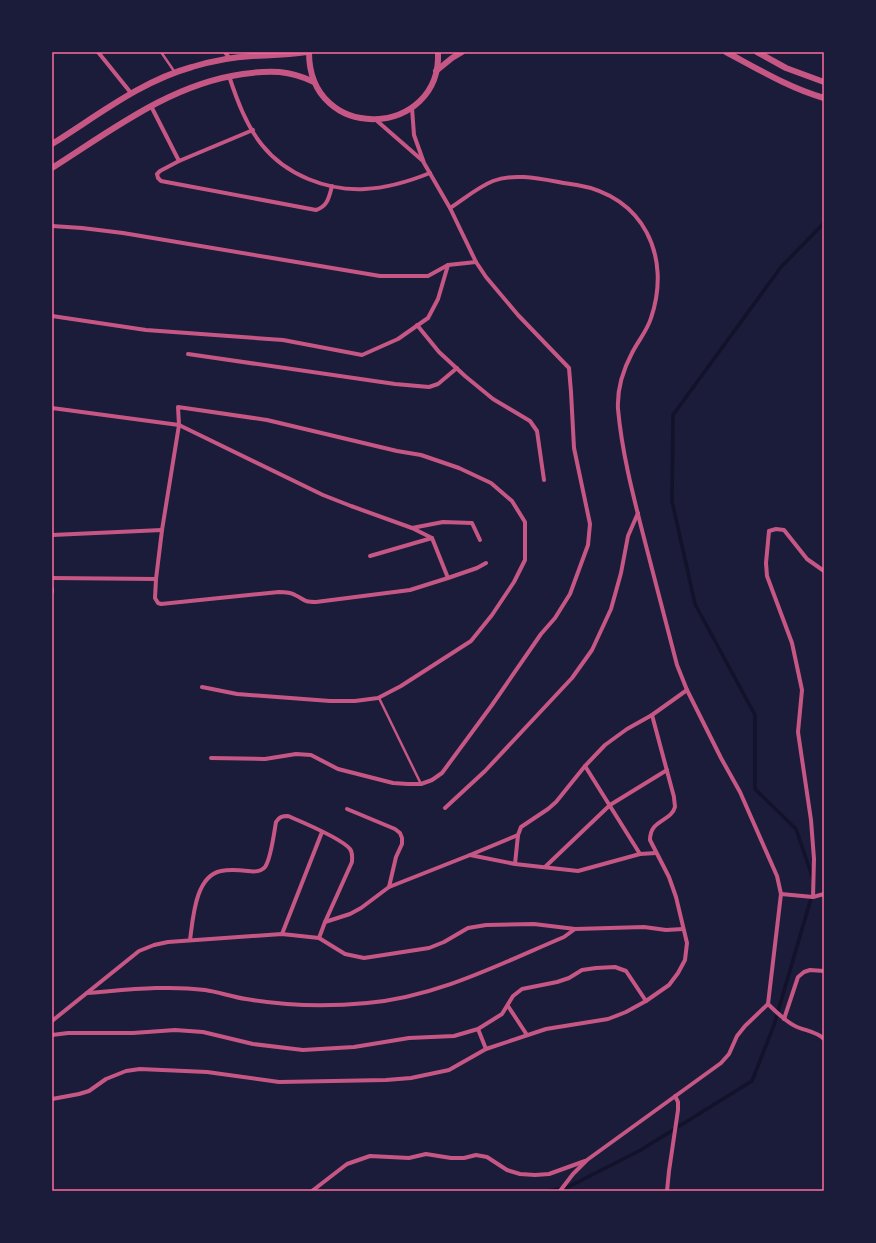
<svg xmlns="http://www.w3.org/2000/svg" width="876" height="1243" font-family="'PT Sans',sans-serif">
<style>
.lines{fill:none;stroke-linecap:round;stroke-linejoin:round}
.stream{stroke:#12122b;stroke-width:3.5}
.service{stroke:#c65784;stroke-width:2.5}
.minor{stroke:#c65784;stroke-width:4}
.tertiary{stroke:#c65784;stroke-width:6}
.neatline{fill:none;stroke:#ff6b9d;stroke-width:1.5}
</style>
<rect width="100%" height="100%" fill="#1b1b3a"/>
<g class="lines">
<!-- stream -->
<g class="stream">
<polyline points="813,879 796,829 755,789 755,715 695,604 672,501 673,415 781,267 824,223"/>
<polyline points="548,1191 566,1188 639,1151 752,1081 774,1025 812,895"/>
</g>
<!-- service -->
<g class="service">
<polyline points="161,52 174,71"/>
<polyline points="379,698 421,784"/>
</g>
<!-- minor -->
<g class="minor">
<polyline points="98,52 131,93"/>
<polyline points="225,52 230,59"/>
<path d="M229,76C237,100 246,125 262,145C286,175 327,191 365,189C388,188 410,181 430,173"/>
<polyline points="151,106 179,161"/>
<polyline points="376,120 423,161"/>
<path d="M253,130L179,161L160,171L157,174L158,178L161,181L316,210C328,206 329,197 332,186"/>
<path d="M450,208C464,199 478,187 493,181C518,171 552,182 577,185C643,196 672,256 651,318C647,331 638,341 632,353C623,370 617,390 618,409C622,453 633,495 644,538C655,580 666,623 677,665L687,690L721,758L740,792L777,876L781,894L768,1004L745,1026L737,1036L729,1054L721,1063L587,1160L573,1174L560,1191"/>
<polyline points="52,226 82,228 123,233 380,276 428,276 448,265 476,262"/>
<polyline points="52,316 146,330 283,340 362,355 398,339 428,318 438,299 448,265"/>
<polyline points="417,325 439,352 465,376 493,399 530,421 537,431 544,480"/>
<polyline points="188,354 395,384 429,387 438,384 457,368"/>
<polyline points="52,408 179,425 323,495 351,506 412,528 432,538 448,578"/>
<polyline points="412,528 443,522 472,523 480,540"/>
<polyline points="52,535 162,530"/>
<polyline points="370,556 432,538"/>
<path d="M52,578L156,579L155,598L158,603L161,604L279,592C284,592 290,592 295,595C306,600 302,602 316,602L410,590L448,578L477,568L486,563"/>
<polyline points="156,579 162,530 179,425 178,407 267,420 397,451 421,455 459,468 491,483 512,501 525,522 525,560 514,582 492,615 471,641 401,686 378,698 355,701 330,701 237,694 202,687"/>
<polyline points="52,589 52,592"/>
<polyline points="211,758 265,759 296,754 311,755 338,769 393,783 408,784 421,784 432,780 442,773 492,705 541,634 555,618 570,594 588,545 590,524 574,448 571,392 569,368 518,315 486,277 476,262 450,208 424,163 414,135 412,108"/>
<polyline points="585,766 640,854"/>
<polyline points="445,808 485,771 572,678 592,650 611,609 621,573 628,536 638,513"/>
<polyline points="470,855 515,864 578,871 640,854 656,853"/>
<polyline points="515,864 518,835 521,827 548,809 556,802 585,766 605,745 627,729 652,715 687,690"/>
<polyline points="545,867 610,805 667,770"/>
<polyline points="389,887 470,855 518,835"/>
<polyline points="781,894 813,897 824,894"/>
<polyline points="813,897 814,859 811,820 798,732 802,690 792,643 767,576 766,563 769,531 776,529 784,530 807,559 824,571"/>
<polyline points="282,934 322,832"/>
<polyline points="319,938 325,922 350,914 361,908 389,887 396,857 402,844 402,838 400,833 395,829 347,809"/>
<path d="M190,940C193,919 195,876 221,871C230,869 239,870 248,871C255,872 261,872 265,867C271,859 274,833 276,822C279,817 282,816 288,816C302,822 341,838 350,849C353,853 352,857 352,862L325,922"/>
<path d="M87,993C126,990 166,985 205,990C219,992 232,997 246,999C286,1006 327,1007 367,1003C437,997 500,964 564,937L575,929L644,927L666,930L683,929"/>
<path d="M768,1004C776,1012 785,1021 795,1026C805,1031 816,1031 824,1039"/>
<polyline points="508,1006 527,1035"/>
<polyline points="784,1019 798,977 804,972 810,970 824,971"/>
<polyline points="52,1021 139,951 154,945 168,942 282,934 319,938 345,954 364,958 429,948 444,942 468,928 486,925 534,924 575,929"/>
<polyline points="478,1029 486,1049"/>
<polyline points="52,1035 68,1033 133,1033 175,1030 203,1032 253,1044 303,1050 354,1047 409,1038 454,1036 478,1029 502,1014 513,996 522,989 557,982 569,978 582,970 596,968 615,967 626,971 646,1001"/>
<path d="M52,1099L79,1094L89,1091L106,1079L126,1071L140,1069L207,1072L279,1082L386,1080L411,1078L449,1070L486,1049L546,1029L608,1019L626,1012L646,1001L669,985L678,973L685,960L687,943L676,897L669,877L650,840C650,819 671,822 675,807C675,805 674,800 674,797L652,715"/>
<polyline points="312,1191 347,1164 370,1156 409,1158 426,1154 451,1158 464,1158 476,1155 487,1157 507,1170 520,1174 535,1175 549,1174 585,1161"/>
<polyline points="667,1191 669,1171 678,1110 678,1102 675,1096"/>
</g>
<!-- tertiary -->
<g class="tertiary">
<path d="M309,52C309,145 442,138 438,52"/>
<path d="M726,52C758,69 789,88 824,98"/>
<polyline points="757,52 786,68 824,82"/>
<polyline points="436,71 452,58 462,52"/>
<path d="M52,144C97,116 141,81 192,67C212,61 232,57 252,56C271,55 288,55 307,52"/>
<path d="M52,168C112,130 171,84 243,74C270,70 289,70 314,82"/>
</g>
</g>
<!-- border -->
<rect width="876" height="1243" fill="none" stroke="#1b1b3a" stroke-width="106"/>
<rect x="53" y="53" width="770" height="1137" class="neatline"/>
</svg>
